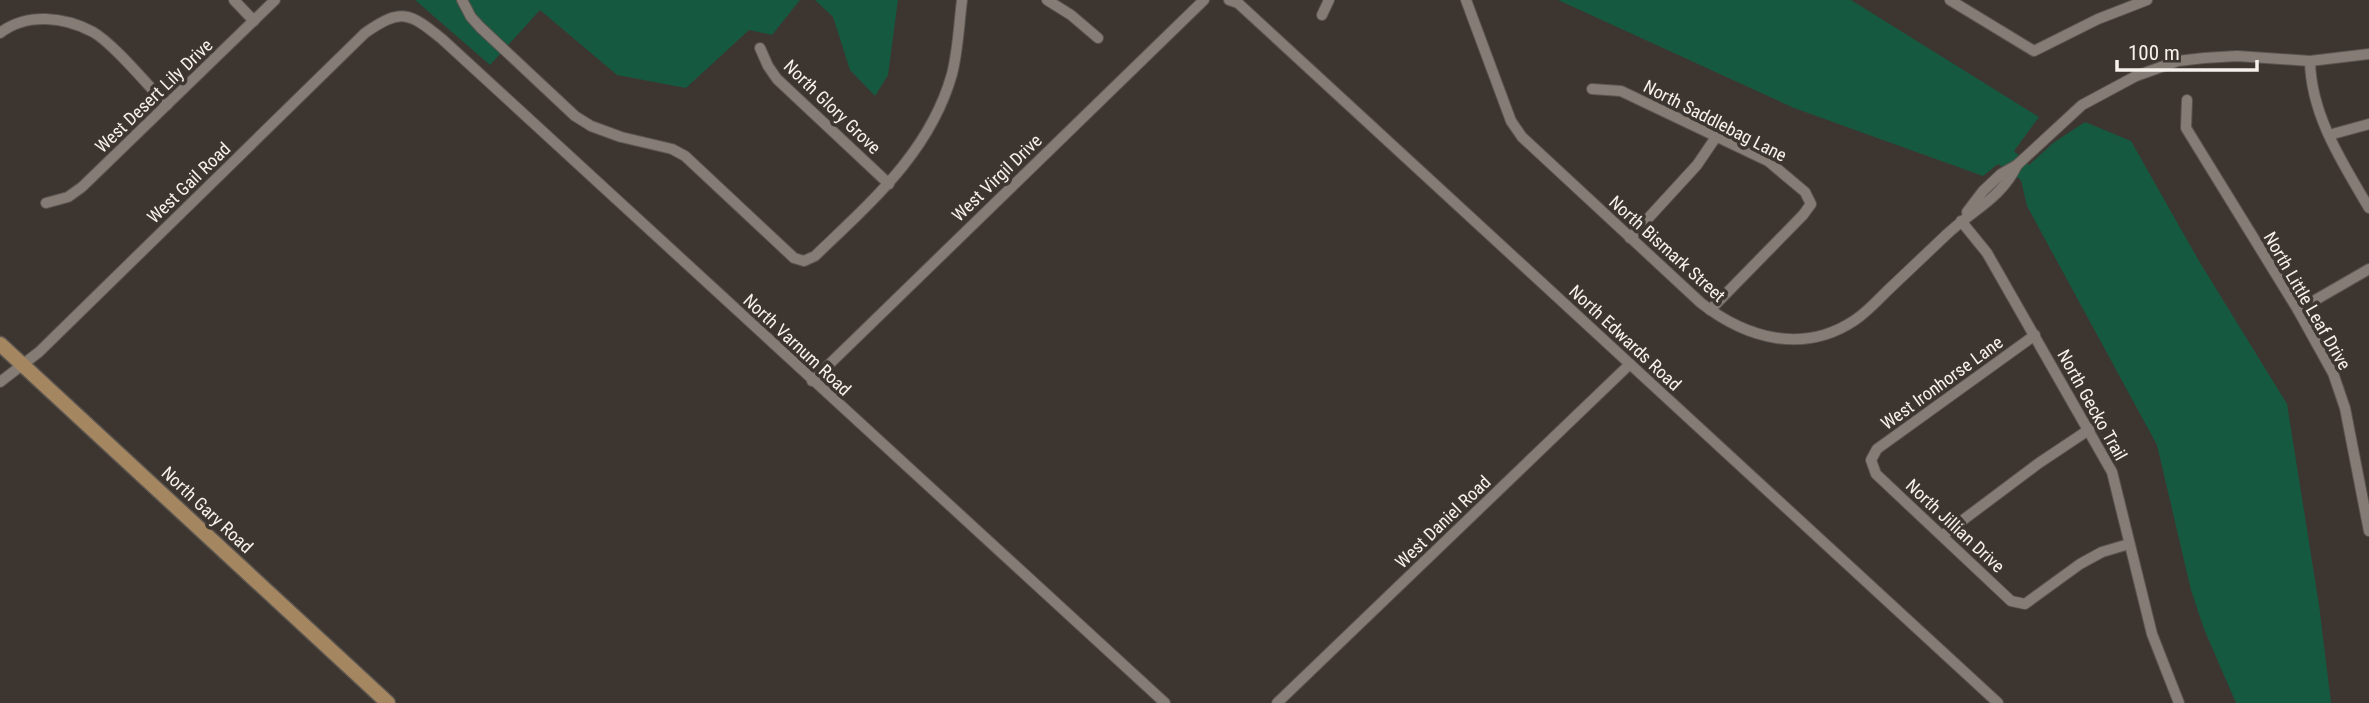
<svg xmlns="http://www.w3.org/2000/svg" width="2369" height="703" font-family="'Roboto Condensed',sans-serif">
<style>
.green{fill:#165941}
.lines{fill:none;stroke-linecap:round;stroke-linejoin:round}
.street-casing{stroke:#5b544f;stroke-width:12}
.secondary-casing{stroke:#5b544f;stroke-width:17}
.street{stroke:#857c76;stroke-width:10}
.secondary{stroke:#a48761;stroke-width:14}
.labels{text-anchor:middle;stroke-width:7;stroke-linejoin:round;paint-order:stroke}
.street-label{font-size:18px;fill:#f6f1ed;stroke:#3d3630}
</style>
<rect width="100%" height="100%" fill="#3d3630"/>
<!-- green -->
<g class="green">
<polygon points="415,0 800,0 772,35 749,30 686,88 617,75 540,10 490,65"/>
<polygon points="815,0 898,0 888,75 875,96 850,70 833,17"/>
<polygon points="1558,0 1851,0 2039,117 2014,151 2029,165 2053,143 2085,122 2131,141 2199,261 2287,404 2319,605 2331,703 2236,703 2204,629 2191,590 2157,445 2027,206 2021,180 1998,164 1983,176 1794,108"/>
</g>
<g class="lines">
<defs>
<g id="street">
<polyline points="234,0 254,21"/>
<path d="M462,0L471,17L480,27L575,116L591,126L621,137L672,149L685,156L794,258L804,261L815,256C871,202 930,152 952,74C958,51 959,24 962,0"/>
<polyline points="1047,0 1071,15 1098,38"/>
<polyline points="1229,0 1238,3 1998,703"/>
<path d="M1466,0L1511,121L1522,137L1701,303C1746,338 1803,355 1855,320C1867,312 1877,301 1887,291C1906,273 1926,254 1945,236C1972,210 2001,199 2017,165"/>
<polyline points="1950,0 2034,51 2098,19 2147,0"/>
<polyline points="1322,15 1329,0"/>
<path d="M0,33C27,12 65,17 93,32C114,44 149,87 167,105"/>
<polyline points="760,48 768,66 777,79 889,184"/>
<path d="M2310,61C2311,115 2342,162 2369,208"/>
<polyline points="1592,89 1621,91 1768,161 1805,192 1811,204 1803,215 1710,310"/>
<polyline points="2187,100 2186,128 2298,310 2333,373 2345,408 2369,531"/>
<polyline points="2329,135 2369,124"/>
<polyline points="46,203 68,197 82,187 275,0"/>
<polyline points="1967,212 1983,191 2001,174 2017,165 2082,105 2136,76 2178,61 2204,58 2237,56 2310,61 2369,54"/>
<polyline points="1961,221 1987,253 2112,472 2152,634 2179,703"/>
<polyline points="1630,238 1697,165 1716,137"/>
<polyline points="2298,310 2369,269"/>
<polyline points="2035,335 1877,449 1871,460 1876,474 2011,601 2025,604 2080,564 2102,552 2129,544"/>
<polyline points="812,381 1204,0"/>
<path d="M0,382L39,352L365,33C401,8 409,12 442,39L1165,703"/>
<polyline points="1943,535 2039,463 2090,429"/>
<polyline points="1277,703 1630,364"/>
</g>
<polyline id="secondary" points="0,344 388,703"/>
</defs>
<!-- street casing -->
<use href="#street" class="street-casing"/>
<!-- secondary casing -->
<use href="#secondary" class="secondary-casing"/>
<!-- street -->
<use href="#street" class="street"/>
<!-- secondary -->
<use href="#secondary" class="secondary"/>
</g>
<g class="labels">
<!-- street labels -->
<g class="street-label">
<text transform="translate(154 96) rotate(-44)" y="6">West Desert Lily Drive</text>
<text transform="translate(832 107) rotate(44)" y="6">North Glory Grove</text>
<text transform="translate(1715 121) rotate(27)" y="6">North Saddlebag Lane</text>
<text transform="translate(997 178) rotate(-44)" y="6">West Virgil Drive</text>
<text transform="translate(189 183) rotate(-44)" y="6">West Gail Road</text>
<text transform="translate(1667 249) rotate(42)" y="6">North Bismark Street</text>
<text transform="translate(2307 301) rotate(60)" y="6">North Little Leaf Drive</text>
<text transform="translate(1625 338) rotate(43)" y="6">North Edwards Road</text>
<text transform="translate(797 345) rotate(43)" y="6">North Varnum Road</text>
<text transform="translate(1942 383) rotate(-36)" y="6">West Ironhorse Lane</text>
<text transform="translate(2092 405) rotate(61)" y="6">North Gecko Trail</text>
<text transform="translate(207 510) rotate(43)" y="6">North Gary Road</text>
<text transform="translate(1443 522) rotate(-44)" y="6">West Daniel Road</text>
<text transform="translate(1955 526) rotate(43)" y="6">North Jillian Drive</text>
</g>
</g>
<!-- scale -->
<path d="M2117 60v10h140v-10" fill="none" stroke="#f6f1ed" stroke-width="3.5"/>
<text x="2128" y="60" font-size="21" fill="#f6f1ed" stroke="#3d3630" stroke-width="5" paint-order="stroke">100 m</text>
</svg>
